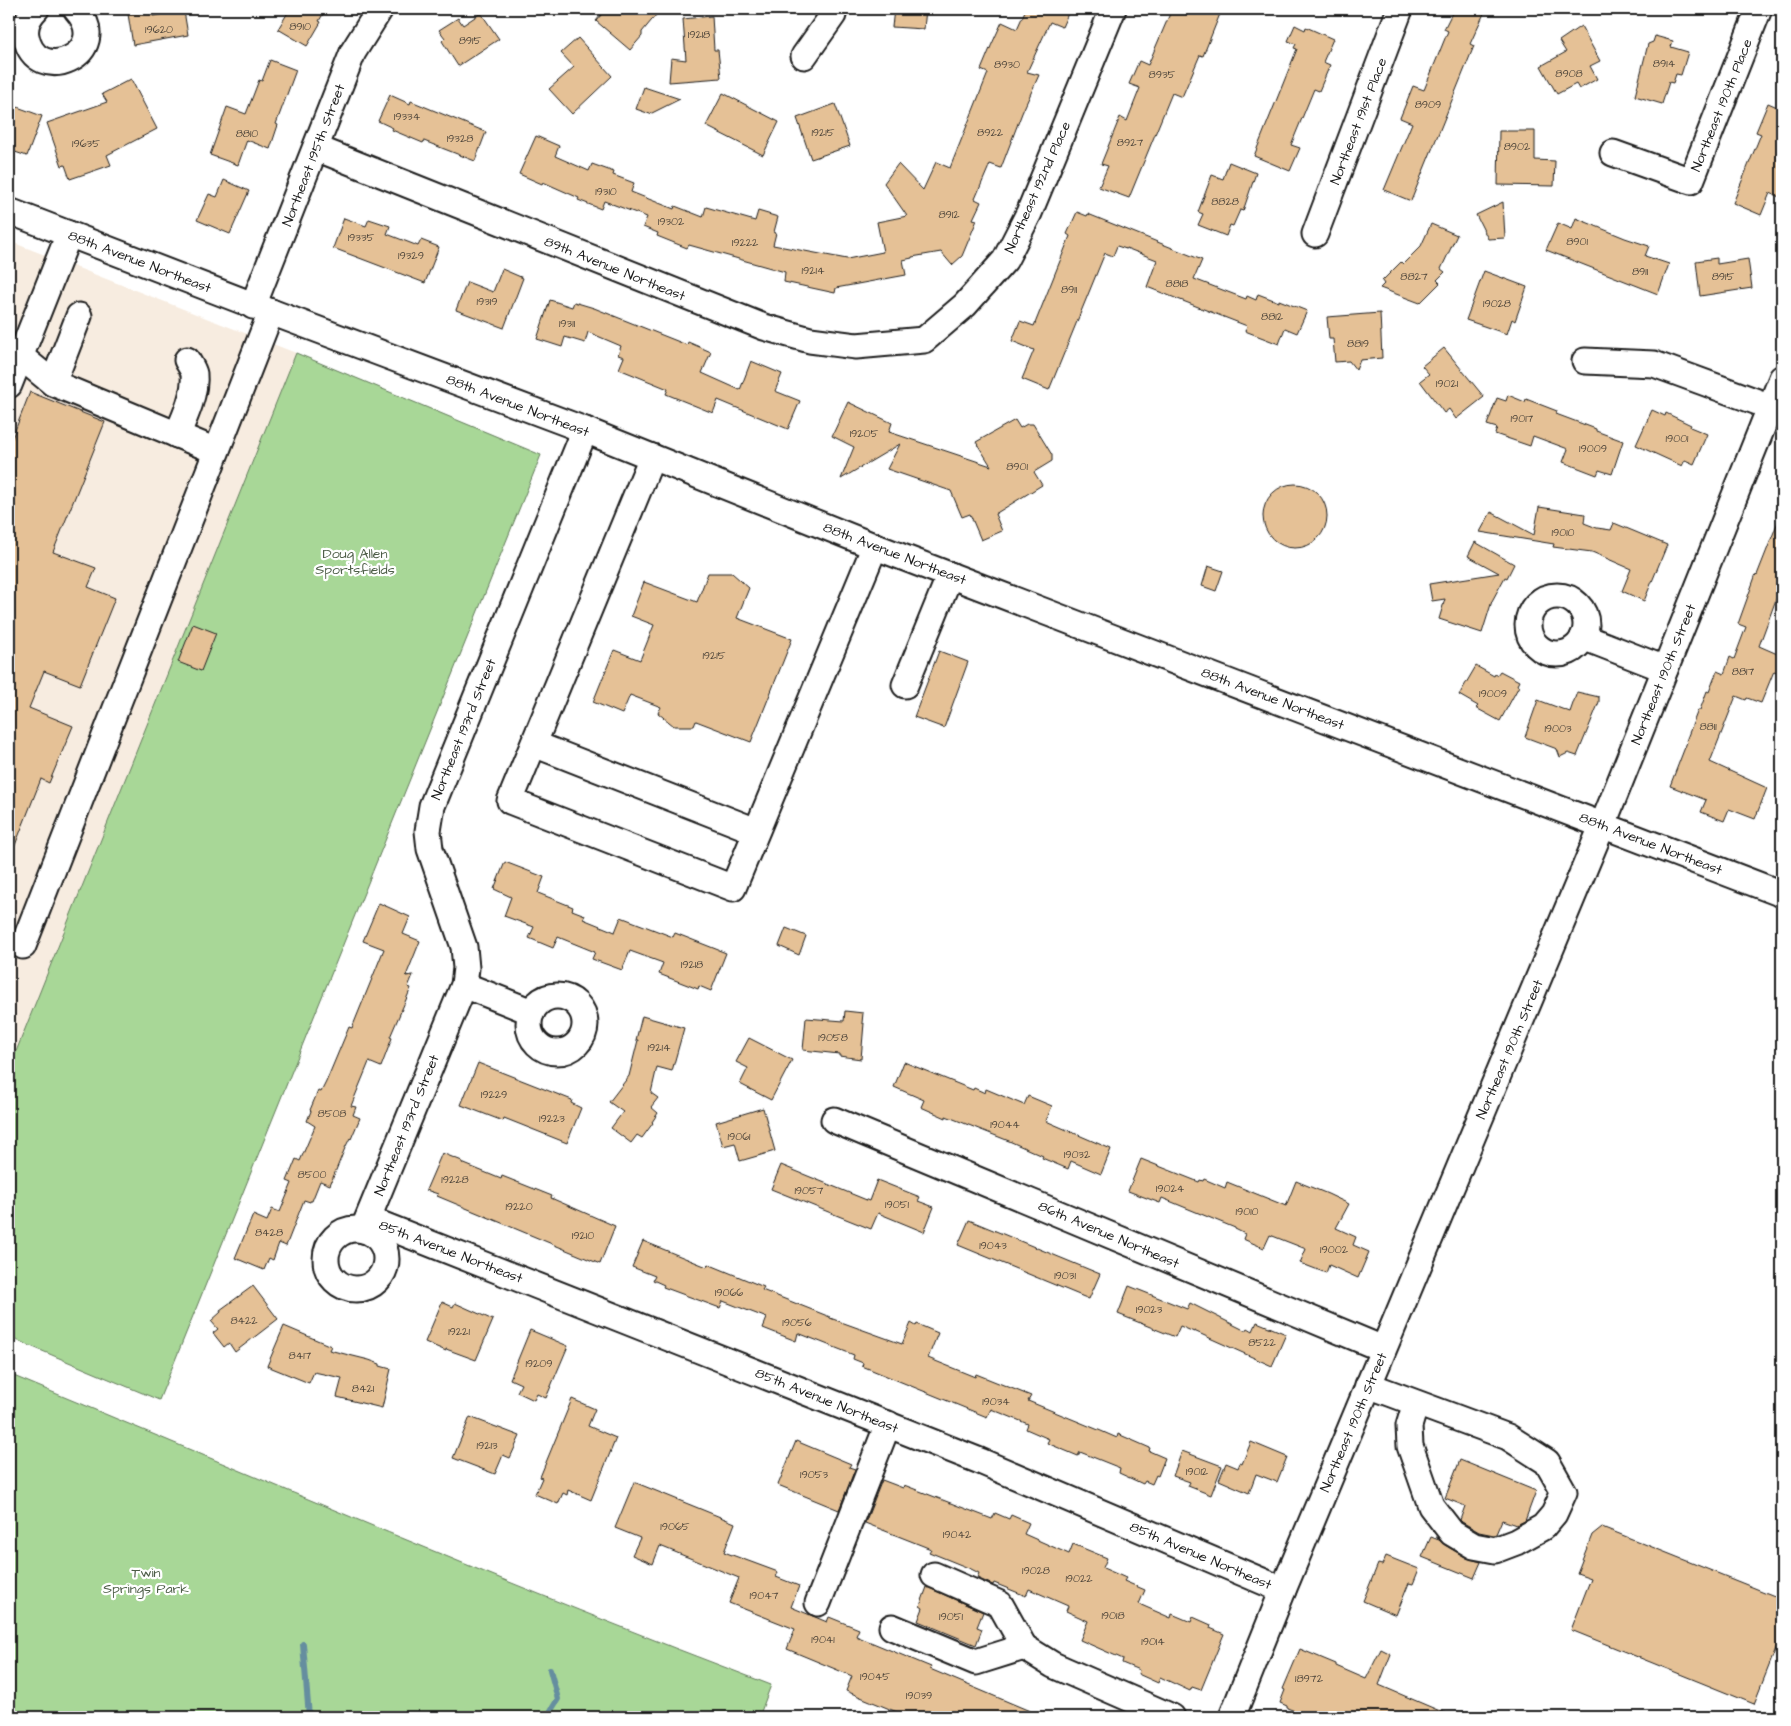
<svg xmlns="http://www.w3.org/2000/svg" width="1791" height="1726" font-family="'Architects Daughter',sans-serif">
<style>
.built{fill:#f7ece0}
.green{fill:#a8d797;stroke:#627a5a}
.lines{fill:none;stroke-linecap:round;stroke-linejoin:round}
.stream{stroke:#658e9f;stroke-width:6}
.building{fill:#e5c196;stroke:#1c1c1c}
.minor-casing{stroke:#1c1c1c;stroke-width:29}
.minor{stroke:#fff;stroke-width:25}
.labels{text-anchor:middle;stroke-width:4.5;stroke-linejoin:round;paint-order:stroke}
.number-label{font-size:11px;fill:#4e453a}
.street-label{font-size:14px;fill:#1c1c1c;stroke:#fff}
.park-label{font-size:14px;fill:#4d5d47;stroke:#fff}
</style>
<rect width="100%" height="100%" fill="#fff"/>
<filter id="ink" filterUnits="userSpaceOnUse"><feTurbulence type="fractalNoise" baseFrequency=".02" numOctaves="2"/><feDisplacementMap in="SourceGraphic" scale="10" xChannelSelector="R" yChannelSelector="G"/><feConvolveMatrix kernelMatrix="1 2 1 2 8 2 1 2 1" color-interpolation-filters="sRGB"/></filter>
<g filter="url(#ink)">
<!-- built -->
<polygon class="built" points="9,241 296,353 9,1069"/>
<!-- green -->
<g class="green">
<polygon points="296,353 541,455 159,1400 9,1337 9,1069"/>
<path d="M9,1374C262,1479 514,1588 771,1685L759,1717H9Z"/>
</g>
<g class="lines">
<!-- stream -->
<g class="stream">
<polyline points="303,1644 309,1717"/>
<polyline points="547,1717 558,1699 550,1670"/>
</g>
</g>
<!-- building -->
<g class="building">
<polygon points="290,9 326,9 319,21 321,22 307,46 278,29"/>
<polygon points="606,9 661,9 642,32 642,36 630,50 596,21"/>
<polygon points="894,9 926,9 924,29 892,27"/>
<polygon points="1021,9 1070,9 1062,27 1050,22 1027,72 1039,75 1022,113 1001,168 990,164 975,199 981,202 973,219 977,220 962,256 952,265 941,252 912,257 912,258 903,260 906,275 836,288 835,293 784,282 785,272 689,245 687,248 657,236 658,233 643,227 647,217 604,201 601,209 578,200 579,198 543,182 542,184 519,174 536,136 559,146 555,156 589,171 592,164 614,172 613,175 634,183 631,192 674,209 675,206 703,217 706,207 755,221 758,211 778,217 774,232 776,233 773,245 847,259 883,252 877,222 907,216 884,183 898,164 923,190 936,162 950,168 988,73 981,70 991,46 1002,22 1017,29 1025,11"/>
<polygon points="1172,9 1222,9 1203,56 1200,55 1182,97 1172,93 1129,198 1099,187 1108,166 1101,164 1120,117 1127,121 1140,88 1129,84 1139,61 1148,65"/>
<polygon points="1454,9 1486,9 1470,44 1474,46 1411,201 1384,190 1412,123 1400,118 1413,86 1424,90 1448,31 1444,29"/>
<polygon points="152,10 153,16 184,11 188,35 133,45 128,14"/>
<polygon points="481,13 499,39 458,66 442,41 445,38 439,30 458,18 463,25"/>
<polygon points="712,16 714,50 718,50 721,78 669,82 671,58 686,60 683,19"/>
<polygon points="1295,25 1305,30 1306,27 1333,39 1323,62 1330,65 1319,91 1314,89 1291,145 1300,148 1290,171 1254,156 1297,49 1294,48 1296,44 1288,41"/>
<polygon points="1581,26 1600,61 1590,66 1597,79 1579,89 1576,84 1557,94 1541,66 1566,52 1559,41"/>
<polygon points="1655,36 1673,41 1671,47 1688,52 1681,75 1676,74 1673,83 1669,82 1662,104 1635,96 1648,44 1653,42"/>
<polygon points="578,38 612,76 572,114 549,89 574,67 561,53"/>
<polygon points="270,60 296,70 276,124 278,125 270,149 247,140 238,165 210,155 227,107 246,114 259,80 262,81"/>
<polygon points="131,79 157,129 107,155 111,165 70,179 65,165 62,166 47,123 107,102 102,94"/>
<polygon points="644,87 680,99 650,114 636,109"/>
<polygon points="723,93 779,122 763,155 706,126"/>
<polygon points="390,95 410,104 411,101 486,132 475,161 424,141 423,143 392,130 393,128 378,121"/>
<polygon points="1768,103 1782,109 1782,198 1770,193 1761,215 1733,203 1761,134 1756,132"/>
<polygon points="9,104 42,116 27,156 9,150"/>
<polygon points="835,104 850,146 811,159 797,118"/>
<polygon points="1499,131 1535,131 1535,160 1555,161 1554,186 1498,185"/>
<polygon points="1229,162 1256,173 1243,211 1240,210 1233,226 1230,225 1226,236 1198,225 1203,214 1198,212 1212,175 1223,179"/>
<polygon points="224,180 249,191 230,234 197,220 209,194 217,197"/>
<polygon points="1503,202 1505,238 1488,239 1476,215"/>
<polygon points="1077,212 1087,216 1088,214 1202,260 1194,279 1246,299 1247,296 1256,300 1258,294 1279,302 1279,300 1307,311 1297,333 1285,328 1279,344 1245,331 1247,326 1147,287 1157,260 1126,248 1126,249 1117,246 1113,256 1105,253 1049,390 1022,379 1034,350 1012,341 1020,321 1034,326 1070,236 1067,234"/>
<polygon points="344,218 366,226 369,219 390,226 387,234 418,246 421,240 439,247 425,283 333,248"/>
<polygon points="1576,218 1625,238 1649,246 1645,256 1669,264 1658,294 1546,250 1558,223 1572,229"/>
<polygon points="1431,224 1457,235 1441,269 1445,272 1437,280 1440,283 1420,303 1380,288 1384,284 1382,281 1401,262 1403,264 1421,246"/>
<polygon points="1717,258 1717,264 1748,259 1752,288 1700,296 1696,261"/>
<polygon points="502,269 523,278 504,328 456,310 467,282 493,292"/>
<polygon points="1484,271 1527,287 1515,321 1512,319 1507,334 1466,320"/>
<polygon points="550,300 572,307 574,302 594,308 687,345 688,342 711,352 702,373 740,390 751,361 782,374 775,391 800,401 788,429 718,400 713,413 666,394 668,389 619,369 624,357 618,355 621,346 588,332 585,343 565,337 562,347 537,339"/>
<polygon points="1380,313 1382,358 1360,360 1356,370 1349,361 1335,362 1333,339 1329,339 1327,317"/>
<polygon points="1444,348 1484,397 1456,419 1449,409 1444,413 1420,381 1429,374 1422,366"/>
<polygon points="30,392 105,422 53,552 96,568 88,587 115,598 80,685 44,671 29,708 73,726 49,783 41,779 10,858 9,446"/>
<polygon points="1508,395 1525,402 1526,399 1557,411 1556,414 1596,429 1596,431 1623,441 1612,474 1599,470 1597,475 1563,462 1568,449 1533,436 1530,446 1495,434 1497,428 1487,425 1497,398 1506,401"/>
<polygon points="848,402 892,423 889,432 991,466 976,442 1015,420 1020,428 1027,424 1033,424 1052,455 1052,461 1034,472 1042,485 995,514 1002,531 981,540 970,514 962,517 951,491 887,469 900,444 841,479 854,447 832,436"/>
<polygon points="1652,410 1665,416 1666,413 1691,425 1690,427 1707,434 1694,464 1685,460 1682,466 1636,445"/>
<circle cx="1295" cy="516" r="32"/>
<polygon points="1539,507 1585,514 1584,523 1597,528 1611,530 1614,523 1667,545 1644,601 1622,591 1631,569 1592,552 1553,547 1554,544 1480,532 1491,512 1534,535"/>
<polygon points="1781,514 1782,583 1759,646 1782,656 1782,660 1777,672 1774,671 1761,703 1747,698 1746,700 1736,696 1710,762 1767,788 1755,819 1729,809 1724,821 1701,812 1706,800 1670,786 1687,742 1686,741 1698,710 1700,710 1707,691 1709,692 1717,671 1724,674 1730,657 1734,659 1746,627 1738,624 1756,574 1757,575"/>
<polygon points="1475,542 1514,564 1507,578 1505,577 1492,601 1482,633 1439,619 1445,599 1432,601 1429,584 1499,573 1468,556"/>
<polygon points="1208,566 1223,571 1216,591 1202,586"/>
<polygon points="708,573 732,573 749,588 737,618 792,639 751,742 696,721 694,726 674,726 658,713 661,707 630,695 622,714 593,702 614,650 640,660 654,625 631,616 644,582 697,602"/>
<polygon points="193,624 216,633 201,671 178,662"/>
<polygon points="939,651 968,662 944,728 914,717"/>
<polygon points="1476,666 1494,676 1495,674 1497,675 1500,671 1519,681 1517,685 1519,686 1500,721 1476,708 1478,706 1459,695"/>
<polygon points="1577,692 1599,697 1599,702 1577,756 1568,753 1560,757 1557,749 1525,737 1538,700 1570,712"/>
<polygon points="505,862 544,877 538,893 573,907 572,910 585,915 583,919 615,932 621,917 673,937 675,933 726,953 711,991 699,986 698,989 659,974 663,963 630,951 622,970 592,959 595,952 558,937 553,948 529,938 534,927 504,916 511,897 494,889"/>
<polygon points="379,903 410,917 403,934 420,941 406,976 413,975 408,987 411,988 390,1037 392,1038 381,1067 369,1062 351,1106 356,1107 353,1115 360,1118 351,1139 350,1138 345,1148 330,1185 320,1181 312,1201 310,1201 310,1202 304,1200 286,1246 279,1243 273,1260 269,1258 264,1270 235,1258 253,1215 267,1221 272,1209 280,1212 292,1183 287,1181 296,1159 300,1161 315,1126 307,1121 311,1111 310,1110 318,1091 321,1092 326,1082 349,1027 352,1028 384,949 363,941"/>
<polygon points="786,928 806,936 799,955 779,946"/>
<polygon points="845,1011 863,1013 862,1023 864,1023 861,1059 839,1056 839,1054 803,1050 806,1018 844,1021"/>
<polygon points="642,1016 684,1028 672,1071 657,1067 651,1093 658,1098 651,1107 658,1113 652,1122 653,1123 642,1138 637,1135 631,1143 611,1128 623,1112 609,1102 629,1076 638,1040 636,1040"/>
<polygon points="749,1038 792,1060 771,1100 740,1084 748,1068 736,1062"/>
<polygon points="904,1062 973,1090 974,1088 985,1093 986,1089 1024,1105 1028,1096 1052,1106 1046,1121 1111,1149 1101,1174 1071,1161 1068,1169 1042,1158 1043,1156 1009,1141 946,1116 946,1118 921,1107 924,1100 894,1087"/>
<polygon points="478,1063 572,1100 571,1103 581,1108 567,1143 504,1118 503,1121 461,1105"/>
<polygon points="763,1108 775,1151 740,1161 735,1143 723,1146 716,1122"/>
<polygon points="442,1153 462,1161 462,1163 501,1179 502,1176 552,1196 551,1198 615,1226 600,1264 437,1196 438,1194 426,1190"/>
<polygon points="1141,1159 1199,1182 1200,1180 1203,1181 1204,1179 1225,1188 1227,1182 1286,1206 1296,1181 1328,1194 1349,1204 1336,1228 1356,1237 1353,1245 1369,1252 1358,1278 1329,1265 1326,1273 1300,1263 1306,1249 1270,1235 1264,1248 1243,1239 1245,1234 1235,1229 1235,1228 1162,1198 1160,1203 1128,1191"/>
<polygon points="781,1165 869,1201 877,1180 920,1197 918,1201 934,1207 924,1232 878,1213 871,1229 771,1189"/>
<polygon points="969,1220 1100,1274 1089,1299 958,1245"/>
<polygon points="643,1241 707,1267 708,1264 764,1287 762,1290 830,1317 830,1318 902,1344 911,1323 916,1326 917,1324 938,1333 928,1358 975,1377 976,1374 1031,1396 1028,1401 1101,1431 1117,1438 1118,1434 1150,1448 1149,1451 1165,1458 1158,1476 1156,1475 1152,1484 1145,1481 1143,1484 1119,1473 1120,1468 1080,1452 1078,1456 1047,1443 1049,1439 1026,1429 1028,1424 991,1409 987,1417 862,1366 863,1363 853,1359 854,1355 831,1346 798,1333 796,1341 763,1328 767,1318 723,1301 720,1308 663,1287 664,1285 653,1280 655,1276 632,1267"/>
<polygon points="253,1286 278,1319 235,1352 229,1343 224,1347 213,1333 218,1329 211,1321 221,1312 220,1310"/>
<polygon points="1129,1286 1187,1309 1190,1303 1246,1331 1248,1328 1253,1331 1257,1322 1286,1334 1272,1366 1194,1331 1194,1332 1180,1326 1175,1337 1118,1314"/>
<polygon points="442,1302 453,1307 455,1303 493,1320 476,1360 446,1349 446,1351 425,1342"/>
<polygon points="284,1326 331,1346 329,1350 369,1360 380,1364 380,1366 391,1369 382,1408 337,1397 342,1378 314,1372 309,1383 267,1366"/>
<polygon points="530,1330 568,1346 546,1398 537,1394 534,1400 517,1392 521,1384 510,1379"/>
<polygon points="572,1399 595,1409 588,1426 616,1438 591,1500 568,1490 567,1495 563,1493 558,1504 535,1494 542,1478 540,1477"/>
<polygon points="470,1417 520,1436 510,1458 503,1455 495,1474 453,1458"/>
<polygon points="796,1441 851,1464 849,1467 855,1469 839,1510 778,1485"/>
<polygon points="1251,1442 1287,1457 1277,1482 1256,1474 1249,1493 1219,1480 1226,1463 1238,1468 1240,1463 1242,1464"/>
<polygon points="1182,1451 1222,1466 1211,1495 1188,1486 1190,1482 1173,1476"/>
<polygon points="1460,1460 1536,1491 1525,1521 1516,1525 1502,1520 1496,1534 1494,1535 1479,1532 1462,1522 1460,1520 1465,1506 1445,1498"/>
<polygon points="882,1480 903,1488 904,1485 992,1519 995,1513 1009,1519 1011,1515 1029,1523 1024,1534 1069,1554 1073,1544 1107,1558 1103,1568 1126,1578 1124,1581 1145,1590 1139,1604 1171,1618 1172,1614 1191,1622 1193,1617 1211,1625 1210,1628 1224,1634 1201,1690 1192,1687 1190,1691 1160,1677 1158,1683 1138,1674 1139,1670 1122,1663 1123,1659 1080,1640 1088,1621 1066,1611 1068,1606 1029,1589 1026,1596 994,1583 993,1585 977,1578 979,1573 971,1569 929,1552 931,1549 865,1523"/>
<polygon points="634,1482 735,1523 724,1552 778,1572 776,1577 799,1586 791,1607 827,1622 829,1617 859,1629 856,1636 931,1667 930,1669 1044,1717 909,1717 846,1691 852,1676 787,1649 795,1629 729,1603 739,1578 660,1546 653,1564 632,1555 640,1538 615,1528"/>
<polygon points="1602,1527 1782,1599 1782,1633 1754,1704 1571,1630 1591,1578 1577,1573 1592,1535"/>
<polygon points="1431,1537 1439,1540 1445,1545 1467,1558 1481,1562 1474,1578 1422,1557"/>
<polygon points="1386,1556 1419,1569 1413,1584 1409,1583 1396,1615 1363,1601 1378,1564 1382,1565"/>
<polygon points="927,1587 983,1612 977,1627 982,1629 976,1645 918,1621 923,1608 920,1606"/>
<polygon points="1300,1649 1336,1664 1336,1666 1366,1679 1381,1649 1391,1654 1379,1685 1454,1717 1311,1717 1287,1708 1287,1706 1280,1703 1285,1690 1283,1689"/>
</g>
<g class="lines">
<defs>
<g id="minor">
<path d="M36,9C29,16 24,25 26,36C35,89 116,53 76,9"/>
<polyline points="804,56 833,15 834,9"/>
<polyline points="316,148 764,327 810,340 856,346 924,340 965,305 1005,260 1029,213 1113,9"/>
<polyline points="1613,153 1691,181 1759,9"/>
<polyline points="9,211 271,312 585,430 871,545 1782,894"/>
<polyline points="1315,234 1400,9"/>
<polyline points="253,306 353,52 380,9"/>
<polyline points="9,352 20,356 53,383 216,451"/>
<polyline points="1585,361 1654,364 1782,411"/>
<polyline points="53,383 79,316"/>
<polyline points="9,385 69,234"/>
<path d="M177,435C185,417 196,393 194,374C193,369 189,364 187,360"/>
<polyline points="652,457 510,801 733,888 875,546"/>
<circle cx="1557" cy="625" r="29"/>
<polyline points="1583,637 1665,669"/>
<polyline points="905,685 950,575"/>
<polyline points="534,744 756,831"/>
<polyline points="23,946 271,312"/>
<polyline points="464,985 532,1012"/>
<circle cx="557" cy="1024" r="28"/>
<polyline points="834,1120 1383,1349"/>
<polyline points="368,1219 980,1461 1283,1590"/>
<circle cx="356" cy="1259" r="30"/>
<polyline points="363,1230 464,985 466,968 464,947 430,849 428,831 432,806 585,430"/>
<polyline points="1368,1385 1508,1437 1547,1462 1564,1492 1554,1514 1543,1527 1516,1542 1495,1550 1474,1546 1452,1533 1431,1506 1410,1446 1409,1426 1416,1403"/>
<polyline points="818,1603 888,1424"/>
<polyline points="892,1627 976,1662 1024,1647 1000,1604 934,1575"/>
<polyline points="1024,1647 1053,1665 1172,1717"/>
<polyline points="1232,1717 1283,1590 1603,824 1782,378"/>
</g>
</defs>
<!-- minor casing -->
<use href="#minor" class="minor-casing"/>
<!-- minor -->
<use href="#minor" class="minor"/>
</g>
</g>
<g class="labels">
<!-- number labels -->
<g class="number-label">
<text x="300" y="30">8910</text>
<text x="159" y="33">19620</text>
<text x="699" y="38">19218</text>
<text x="470" y="44">8915</text>
<text x="1664" y="67">8914</text>
<text x="1007" y="68">8930</text>
<text x="1569" y="77">8908</text>
<text x="1162" y="78">8935</text>
<text x="1428" y="108">8909</text>
<text x="407" y="120">19334</text>
<text x="823" y="136">19215</text>
<text x="990" y="136">8922</text>
<text x="247" y="137">8810</text>
<text x="460" y="142">19328</text>
<text x="1130" y="146">8927</text>
<text x="86" y="147">19635</text>
<text x="1517" y="150">8902</text>
<text x="606" y="195">19310</text>
<text x="1225" y="205">8828</text>
<text x="949" y="218">8912</text>
<text x="671" y="225">19302</text>
<text x="361" y="241">19335</text>
<text x="1577" y="245">8901</text>
<text x="745" y="246">19222</text>
<text x="411" y="259">19329</text>
<text x="813" y="274">19214</text>
<text x="1640" y="275">8911</text>
<text x="1414" y="280">8827</text>
<text x="1723" y="280">8915</text>
<text x="1177" y="287">8818</text>
<text x="1069" y="293">8911</text>
<text x="487" y="305">19319</text>
<text x="1497" y="307">19028</text>
<text x="1272" y="320">8812</text>
<text x="567" y="327">19311</text>
<text x="1358" y="347">8819</text>
<text x="1447" y="387">19021</text>
<text x="1522" y="422">19017</text>
<text x="864" y="437">19205</text>
<text x="1677" y="442">19001</text>
<text x="1593" y="452">19009</text>
<text x="1017" y="470">8901</text>
<text x="1563" y="536">19010</text>
<text x="714" y="659">19215</text>
<text x="1743" y="675">8817</text>
<text x="1493" y="697">19009</text>
<text x="1708" y="730">8811</text>
<text x="1558" y="732">19003</text>
<text x="692" y="968">19218</text>
<text x="833" y="1041">19058</text>
<text x="659" y="1051">19214</text>
<text x="494" y="1098">19229</text>
<text x="332" y="1117">8508</text>
<text x="552" y="1122">19223</text>
<text x="1005" y="1128">19044</text>
<text x="739" y="1140">19061</text>
<text x="1077" y="1158">19032</text>
<text x="312" y="1178">8500</text>
<text x="455" y="1183">19228</text>
<text x="1170" y="1192">19024</text>
<text x="809" y="1194">19057</text>
<text x="897" y="1208">19051</text>
<text x="519" y="1210">19220</text>
<text x="1247" y="1215">19010</text>
<text x="269" y="1236">8428</text>
<text x="583" y="1239">19210</text>
<text x="993" y="1249">19043</text>
<text x="1334" y="1253">19002</text>
<text x="1065" y="1279">19031</text>
<text x="729" y="1296">19066</text>
<text x="1149" y="1313">19023</text>
<text x="244" y="1324">8422</text>
<text x="797" y="1326">19056</text>
<text x="459" y="1335">19221</text>
<text x="1262" y="1346">8522</text>
<text x="300" y="1359">8417</text>
<text x="539" y="1367">19209</text>
<text x="363" y="1392">8421</text>
<text x="996" y="1405">19034</text>
<text x="487" y="1449">19213</text>
<text x="1197" y="1475">19012</text>
<text x="814" y="1478">19053</text>
<text x="675" y="1530">19065</text>
<text x="957" y="1538">19042</text>
<text x="1036" y="1574">19028</text>
<text x="1079" y="1582">19022</text>
<text x="764" y="1599">19047</text>
<text x="1113" y="1619">19018</text>
<text x="951" y="1620">19051</text>
<text x="823" y="1643">19041</text>
<text x="1153" y="1645">19014</text>
<text x="875" y="1680">19045</text>
<text x="1309" y="1682">18972</text>
<text x="919" y="1699">19039</text>
</g>
<!-- street labels -->
<g class="street-label">
<text transform="translate(1721 105) rotate(-68)" y="5">Northeast 190th Place</text>
<text transform="translate(1358 121) rotate(-69)" y="5">Northeast 191st Place</text>
<text transform="translate(313 155) rotate(-69)" y="5">Northeast 195th Street</text>
<text transform="translate(1037 187) rotate(-66)" y="5">Northeast 192nd Place</text>
<text transform="translate(140 261) rotate(21)" y="5">88th Avenue Northeast</text>
<text transform="translate(615 268) rotate(22)" y="5">89th Avenue Northeast</text>
<text transform="translate(518 405) rotate(21)" y="5">88th Avenue Northeast</text>
<text transform="translate(895 553) rotate(21)" y="5">88th Avenue Northeast</text>
<text transform="translate(1663 674) rotate(-68)" y="5">Northeast 190th Street</text>
<text transform="translate(1273 698) rotate(21)" y="5">88th Avenue Northeast</text>
<text transform="translate(463 729) rotate(-68)" y="5">Northeast 193rd Street</text>
<text transform="translate(1651 843) rotate(21)" y="5">88th Avenue Northeast</text>
<text transform="translate(1509 1049) rotate(-67)" y="5">Northeast 190th Street</text>
<text transform="translate(406 1125) rotate(-68)" y="5">Northeast 193rd Street</text>
<text transform="translate(1109 1234) rotate(23)" y="5">86th Avenue Northeast</text>
<text transform="translate(451 1251) rotate(21)" y="5">85th Avenue Northeast</text>
<text transform="translate(827 1400) rotate(22)" y="5">85th Avenue Northeast</text>
<text transform="translate(1353 1422) rotate(-67)" y="5">Northeast 190th Street</text>
<text transform="translate(1201 1555) rotate(23)" y="5">85th Avenue Northeast</text>
</g>
<!-- park labels -->
<g class="park-label">
<text x="355" y="558">Doug Allen<tspan x="355" dy="16">Sportsfields</tspan></text>
<text x="146" y="1577">Twin<tspan x="146" dy="16">Springs Park</tspan></text>
</g>
</g>
<!-- margin -->
<rect width="1791" height="1726" fill="none" stroke="#fff" stroke-width="30"/>
<rect x="15" y="15" width="1761" height="1696" fill="none" stroke="#1c1c1c" stroke-width="2" filter="url(#ink)"/>
</svg>
